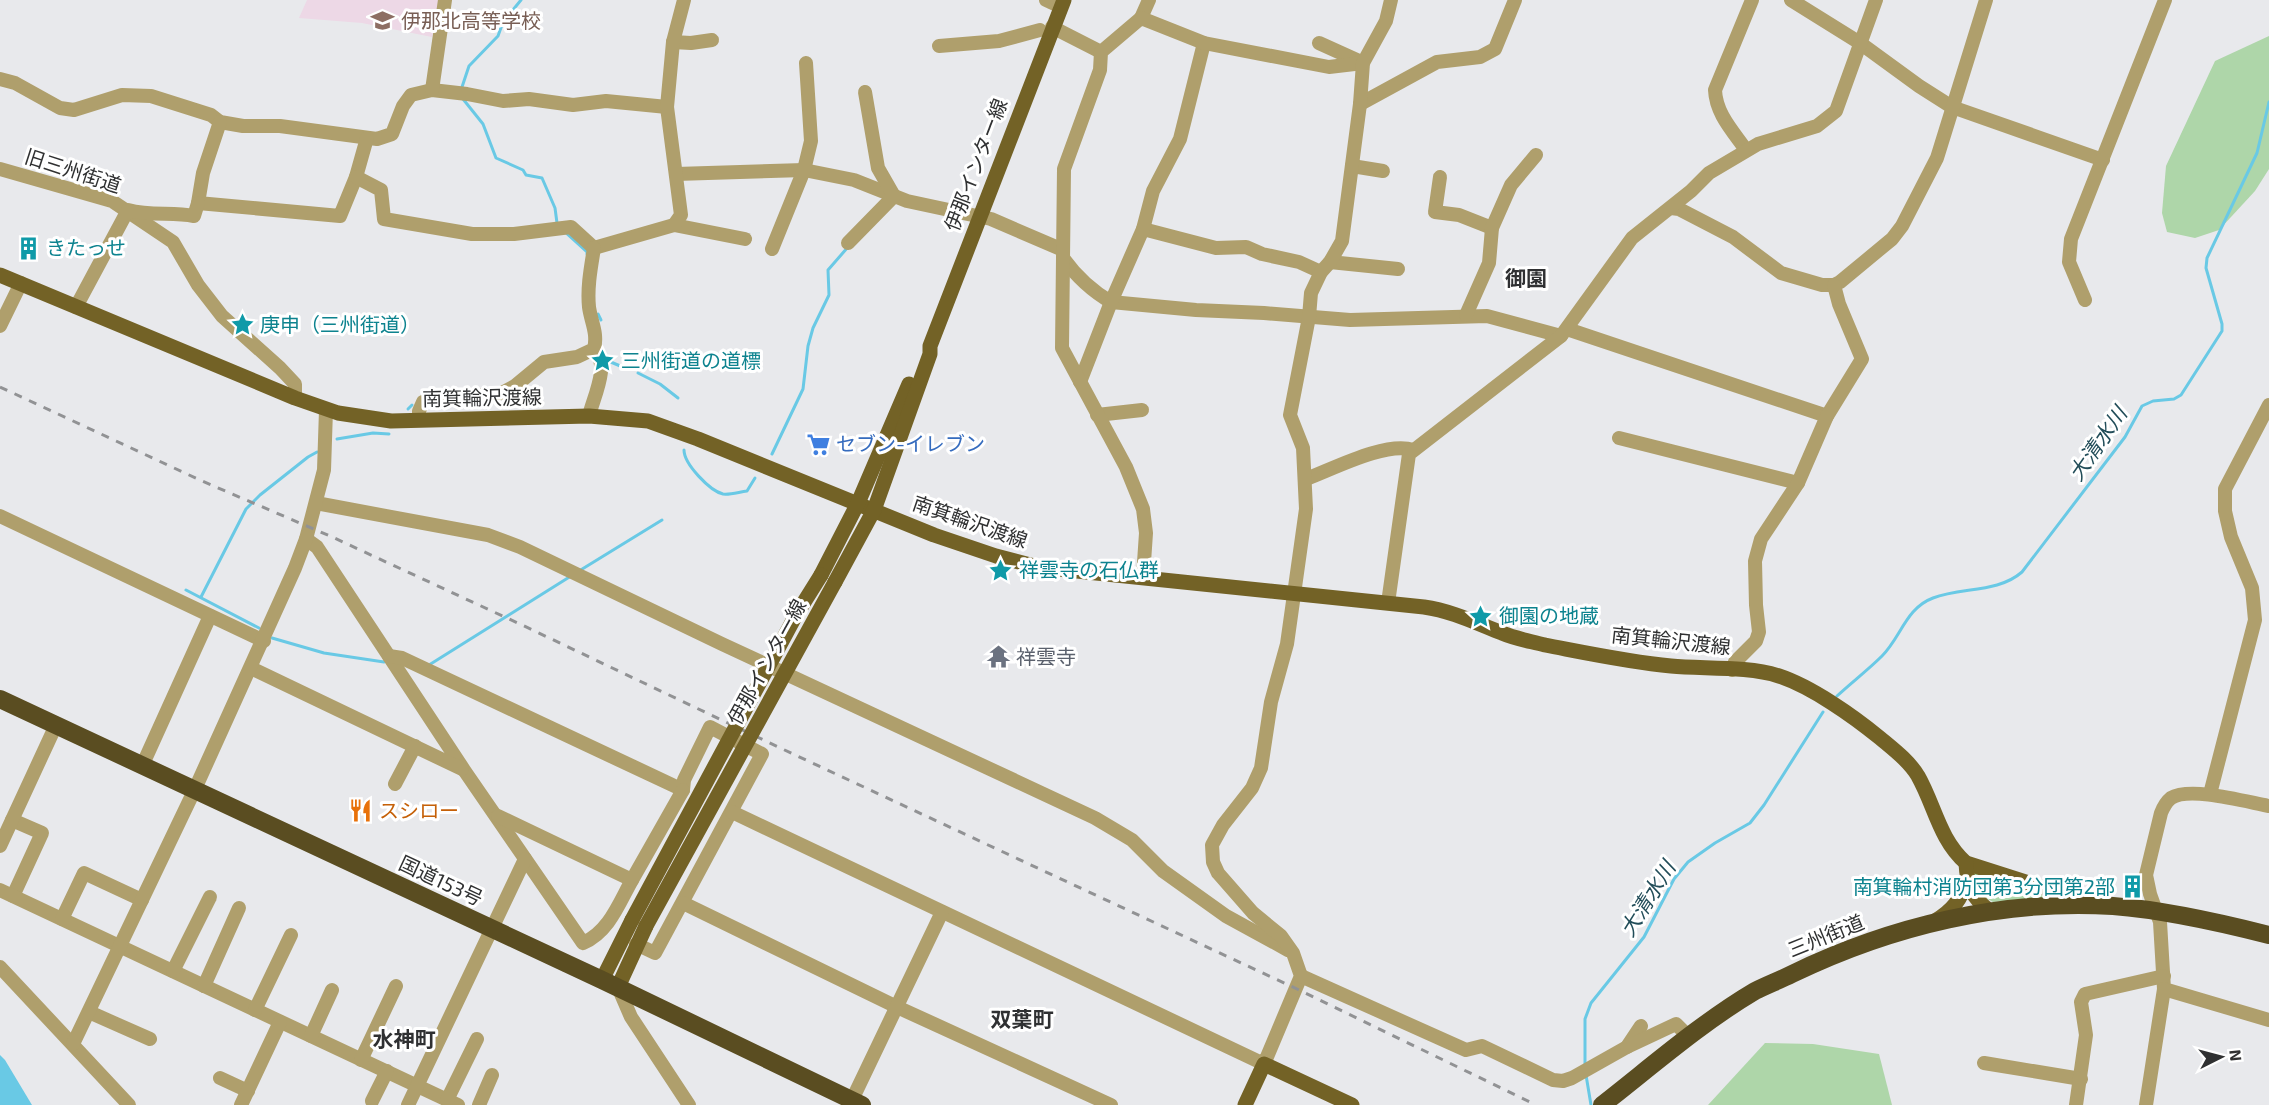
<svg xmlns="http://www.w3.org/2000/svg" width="2269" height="1105" font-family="'Exo 2','Noto Sans JP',sans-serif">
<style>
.education{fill:#edd8e6}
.green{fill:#aed6a9}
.water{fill:#69c9e5}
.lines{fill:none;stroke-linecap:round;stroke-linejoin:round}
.stream{stroke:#69c9e5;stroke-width:3}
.minor{stroke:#af9f6c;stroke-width:14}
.major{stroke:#736226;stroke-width:15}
.highway{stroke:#5a4d21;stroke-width:18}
.rail{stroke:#919294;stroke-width:3;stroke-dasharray:8 8;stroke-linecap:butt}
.major-bridge{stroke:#736226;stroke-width:15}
.labels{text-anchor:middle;stroke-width:6;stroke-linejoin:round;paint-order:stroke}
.education-label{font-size:20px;fill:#785e54;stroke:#fff;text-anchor:start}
.street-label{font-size:20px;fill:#303132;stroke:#fff}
.culture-label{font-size:20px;fill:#0d838f;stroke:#fff;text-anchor:start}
.shop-label{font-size:20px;fill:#366cbe;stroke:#fff;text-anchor:start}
.worship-label{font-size:20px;fill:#5b616d;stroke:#fff;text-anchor:start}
.food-label{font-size:20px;fill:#c56008;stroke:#fff;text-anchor:start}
.neighbourhood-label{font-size:21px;font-weight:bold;fill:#2f3032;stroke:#fff}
.water-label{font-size:21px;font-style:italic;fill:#224d59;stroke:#fff}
</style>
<rect width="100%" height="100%" fill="#e8e9ec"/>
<!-- education -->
<polygon class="education" points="307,0 439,0 432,37 362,23 299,18"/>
<!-- green -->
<g class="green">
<polygon points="2269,36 2269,169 2255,191 2219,230 2195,238 2167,232 2162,213 2166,166 2215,61"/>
<polygon points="1977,871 2052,898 1993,902 1977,893 1973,874"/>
<polygon points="1765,1043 1813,1044 1879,1054 1892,1105 1708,1105"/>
</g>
<!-- water -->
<polygon class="water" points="0,1055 5,1060 32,1105 0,1105"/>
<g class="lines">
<!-- stream -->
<g class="stream">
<polyline points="462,87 469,66 498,36 503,22 521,0"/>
<polyline points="463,99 483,124 496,158 523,170 526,175 542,178 555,208 557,223"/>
<polyline points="565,232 587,252 587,254"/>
<polyline points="598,314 601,320"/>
<polyline points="606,360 625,368"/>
<polyline points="638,373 660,384 678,398"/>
<polyline points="408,409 412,405"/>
<polyline points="337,439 373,433 389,434"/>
<path d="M684,450C684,464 710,491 723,494C730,495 739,492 747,491L755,478"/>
<polyline points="772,454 803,389 808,346 813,328 829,295 828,270 848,247"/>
<polyline points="579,571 662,520"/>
<polyline points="186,590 259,628"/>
<polyline points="201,597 246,509 260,495 308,457 317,452"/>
<polyline points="272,638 324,653 384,662"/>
<polyline points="429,665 571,576"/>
<path d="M1837,696C1852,682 1868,670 1882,656C1901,637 1906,608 1933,598C1962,587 1998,593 2022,572L2125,437L2142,406L2153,401L2174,399L2181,395L2222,331V324L2206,268L2207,258L2257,153L2269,102"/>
<polyline points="1585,1066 1585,1019 1591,1003 1644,937 1674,879 1688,862 1715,843 1750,823 1764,805 1823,712"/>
<polyline points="1586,1075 1591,1105"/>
</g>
<!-- minor -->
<g class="minor">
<polyline points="1046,0 1061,7"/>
<polyline points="1791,0 1860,43 1919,86 1952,107 2103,160"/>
<polyline points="1141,18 1149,0"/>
<polyline points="1052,27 1101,52"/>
<polyline points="673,42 691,43 712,40"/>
<polyline points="1319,43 1361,62"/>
<polyline points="939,46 999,41 1040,30"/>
<polyline points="0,79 15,83 60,108 74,110 122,95 151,96 211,115 220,122 243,126 280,126 377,139 392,134 403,106 411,95 432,90 467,94 503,101 529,99 573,105 606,101 667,107"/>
<polyline points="432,90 445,0"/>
<polyline points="1360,104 1437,62 1480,57 1495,49 1515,0"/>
<polyline points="220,122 203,173 198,203 340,216 356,177 367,138"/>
<path d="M1746,150C1733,131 1716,114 1715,90L1752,0"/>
<polyline points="1352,166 1383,171"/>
<polyline points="0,169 112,201 173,242 198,285 222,316 280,368 295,384 295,398"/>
<polyline points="676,174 804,170 854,180 907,201 991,219 1063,250"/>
<polyline points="356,177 381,190 384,219 472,234 514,234 571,227 594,248"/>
<polyline points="1440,177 1435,212 1459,215 1492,228"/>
<polyline points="1671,208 1679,209 1733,237 1781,273 1822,285 1834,285 1840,282 1892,239 1902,226 1937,158 1986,0"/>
<polyline points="674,225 745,239"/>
<polyline points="1143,229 1216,248 1246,247 1262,254 1299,262 1321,272"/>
<polyline points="848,243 894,196 878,168 865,92"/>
<polyline points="594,248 674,225 681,215 667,107 673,42 684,0"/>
<polyline points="772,249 804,170 811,141 806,63"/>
<path d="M1063,258C1076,276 1092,291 1111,302L1196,310L1264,313L1350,320L1487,316L1561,336"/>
<polyline points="1330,262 1398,269"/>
<polyline points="2085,300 2069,262 2071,239 2165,0"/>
<path d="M76,307L128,210C150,216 172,212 194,216L198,203"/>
<polyline points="1466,315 1489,263 1492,228 1511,185 1536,155"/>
<polyline points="0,326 21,283"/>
<polyline points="1567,329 1827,416"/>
<polyline points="1080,382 1111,302 1143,229 1153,191 1180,139 1204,43"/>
<polyline points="1097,415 1142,410"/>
<path d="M589,416C593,398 611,364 594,349"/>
<path d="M419,420V411L423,402L502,393L515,386L544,362L577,357L594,349C598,333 591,322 589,307C587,287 591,267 594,248"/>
<polyline points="1619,438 1798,483"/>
<path d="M1306,479C1333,469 1386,441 1413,450"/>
<polyline points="316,503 488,535 520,547 722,644 1095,818 1132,840 1163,871 1226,916 1288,950"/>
<polyline points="0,516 264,641"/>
<path d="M306,539L317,547L464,770L583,943C609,932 619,903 632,880"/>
<polyline points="1143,577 1146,533 1143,509 1126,467 1062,348 1064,169 1100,70 1101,52 1141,18 1204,43 1329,67 1363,63"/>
<polyline points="1388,603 1409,454 1561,336 1632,238 1691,191 1709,173 1758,144 1817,126 1836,111 1876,0"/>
<polyline points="389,656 402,658 683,790 684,780 710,727 762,754 655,953 636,944"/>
<polyline points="251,668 462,769"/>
<polyline points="1732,670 1735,662 1756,641 1759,632 1756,605 1755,561 1761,539 1798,483 1827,416 1862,359 1839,304 1834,285"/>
<polyline points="143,764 210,616"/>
<polyline points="395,784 415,746"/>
<polyline points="2210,794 2255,620 2252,588 2231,537 2225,511 2225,489 2269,405"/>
<path d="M2269,806C2247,802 2190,786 2171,798C2166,802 2163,808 2161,813L2146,875L2150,894L2160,922L2164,989L2269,1020"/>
<polyline points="732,812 1264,1064 1301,976 1293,953 1281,936 1253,913 1218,873 1213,862 1212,845 1223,825 1252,788 1261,768 1271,702 1287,644 1306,509 1303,448 1290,415 1309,317 1311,293 1321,272 1330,262 1342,241 1360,104 1363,63 1386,21 1391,0"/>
<polyline points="498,816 632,880 683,790"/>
<polyline points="12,820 42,833 13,896"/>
<polyline points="0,846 56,725"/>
<polyline points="0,890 458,1105"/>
<polyline points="683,903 897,1007 1111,1105"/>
<polyline points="62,919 84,873 142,900"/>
<polyline points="0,967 129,1105"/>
<polyline points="173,971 210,897"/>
<polyline points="1301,976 1466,1050 1482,1046 1553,1080 1563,1081 1572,1078 1627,1047 1641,1026"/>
<polyline points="204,986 239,908"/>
<polyline points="618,987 631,1017 689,1105"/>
<polyline points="255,1010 291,935"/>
<polyline points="89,1012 150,1039"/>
<polyline points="311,1036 332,990"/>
<polyline points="73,1044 195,789 295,568 306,539 324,470 326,410"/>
<polyline points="1627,1047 1676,1024 1689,1037"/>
<polyline points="361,1060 396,986"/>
<polyline points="1984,1063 2081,1079"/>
<polyline points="220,1078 248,1091"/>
<polyline points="447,1100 477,1039"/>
<polyline points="852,1100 942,912"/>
<polyline points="372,1101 387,1071"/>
<polyline points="241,1105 280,1022"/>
<polyline points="408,1105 525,859"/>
<polyline points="479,1105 492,1075"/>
<polyline points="2076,1105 2086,1035 2081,1002 2085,994 2164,976"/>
<polyline points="2146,1105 2164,989"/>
</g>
<!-- major -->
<g class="major">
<path d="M0,275L295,398L338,413L391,421L589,416L648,421L698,439L934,535L996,556L1038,567L1424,607C1452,611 1476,623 1502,633C1516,639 1530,641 1545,645C1587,653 1629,662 1671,666C1704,669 1748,666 1779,676C1812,687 1853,716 1880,738C1893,749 1909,761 1918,776C1935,806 1939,839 1966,863L2060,893L2072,898L2079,905"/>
<polyline points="821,575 858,503 909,384"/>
<polyline points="835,582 874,510 930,354 930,346 1064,0"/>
<path d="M1966,863C1967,886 1972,898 1991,912"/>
<path d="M1935,921C1952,911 1961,900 1967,880"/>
<polyline points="602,980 632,920"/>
<polyline points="618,987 646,926"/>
<polyline points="1245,1105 1264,1064 1352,1105"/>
</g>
<!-- highway -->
<g class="highway">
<polyline points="0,699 602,980 862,1105"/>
<path d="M1602,1105C1652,1066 1701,1023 1755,991C1767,985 1780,980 1792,974C1891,926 2003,899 2113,906C2165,910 2218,922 2269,935"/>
</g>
<!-- rail -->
<polyline class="rail" points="0,387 202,481 330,536 522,625 793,754 1297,989 1536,1105"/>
<!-- major-bridge -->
<g class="major-bridge">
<polyline points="632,920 796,615 821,575"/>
<polyline points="646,926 835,582"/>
</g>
</g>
<!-- icons -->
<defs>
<symbol id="school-bare" viewBox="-9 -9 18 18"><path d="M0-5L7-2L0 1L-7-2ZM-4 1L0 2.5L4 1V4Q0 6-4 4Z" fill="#8d6e63" stroke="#fff" stroke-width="2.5" paint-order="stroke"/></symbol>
<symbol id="building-bare" viewBox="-9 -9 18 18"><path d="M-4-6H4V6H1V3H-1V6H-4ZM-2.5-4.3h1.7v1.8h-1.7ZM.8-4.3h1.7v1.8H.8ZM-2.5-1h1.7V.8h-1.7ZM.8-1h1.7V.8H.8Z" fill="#0f9aa8" stroke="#fff" stroke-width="2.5" paint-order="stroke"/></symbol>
<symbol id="sight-bare" viewBox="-9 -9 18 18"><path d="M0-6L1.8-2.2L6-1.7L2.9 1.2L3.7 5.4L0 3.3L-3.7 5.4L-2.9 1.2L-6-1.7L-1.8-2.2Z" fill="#0f9aa8" stroke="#fff" stroke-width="2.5" paint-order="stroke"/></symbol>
<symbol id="supermarket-bare" viewBox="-9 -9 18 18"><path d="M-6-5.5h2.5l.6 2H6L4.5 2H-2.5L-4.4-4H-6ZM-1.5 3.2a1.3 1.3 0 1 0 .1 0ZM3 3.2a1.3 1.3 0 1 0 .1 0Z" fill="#3f7fe0" stroke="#fff" stroke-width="2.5" paint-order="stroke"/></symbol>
<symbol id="temple-bare" viewBox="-9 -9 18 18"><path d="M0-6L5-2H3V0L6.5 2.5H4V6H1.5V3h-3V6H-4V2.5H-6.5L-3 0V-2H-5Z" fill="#6b7280" stroke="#fff" stroke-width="2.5" paint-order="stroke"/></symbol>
<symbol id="restaurant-bare" viewBox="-9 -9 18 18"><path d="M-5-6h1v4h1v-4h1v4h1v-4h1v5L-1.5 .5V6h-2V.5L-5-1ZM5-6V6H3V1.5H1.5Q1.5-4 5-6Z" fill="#e8710a" stroke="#fff" stroke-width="2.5" paint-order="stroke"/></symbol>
</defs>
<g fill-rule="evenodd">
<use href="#school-bare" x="366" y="4" width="33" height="33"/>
<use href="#building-bare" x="12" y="232" width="33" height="33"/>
<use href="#sight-bare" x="226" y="308" width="33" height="33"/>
<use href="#sight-bare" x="586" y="344" width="33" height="33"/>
<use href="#supermarket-bare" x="802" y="428" width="33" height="33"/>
<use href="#sight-bare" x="984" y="554" width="33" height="33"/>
<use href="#sight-bare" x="1464" y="600" width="33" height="33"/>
<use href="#temple-bare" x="982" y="640" width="33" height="33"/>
<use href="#restaurant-bare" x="344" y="794" width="33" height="33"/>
<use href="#building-bare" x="2116" y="870" width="33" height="33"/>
</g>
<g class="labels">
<!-- education labels -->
<g class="education-label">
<text x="401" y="28">伊那北高等学校</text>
</g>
<!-- street labels -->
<g class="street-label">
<text transform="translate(976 165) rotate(-69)" y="7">伊那インター線</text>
<text transform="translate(73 171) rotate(18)" y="7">旧三州街道</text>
<text transform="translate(482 398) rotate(-1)" y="7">南箕輪沢渡線</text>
<text transform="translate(970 522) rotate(19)" y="7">南箕輪沢渡線</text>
<text transform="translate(1671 641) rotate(6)" y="7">南箕輪沢渡線</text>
<text transform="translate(767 662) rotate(-61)" y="7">伊那インター線</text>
<text transform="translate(441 881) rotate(25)" y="7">国道153号</text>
<text transform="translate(1826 936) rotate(-22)" y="7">三州街道</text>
</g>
<!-- culture labels -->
<g class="culture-label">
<text x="46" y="255">きたっせ</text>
<text x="260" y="332">庚申（三州街道）</text>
<text x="621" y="368">三州街道の道標</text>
<text x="1019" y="577">祥雲寺の石仏群</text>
<text x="1499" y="623">御園の地蔵</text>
<text x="2115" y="894" text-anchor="end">南箕輪村消防団第3分団第2部</text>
</g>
<!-- shop labels -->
<g class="shop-label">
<text x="836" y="451">セブン-イレブン</text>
</g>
<!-- worship labels -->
<g class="worship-label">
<text x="1016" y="664">祥雲寺</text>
</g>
<!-- food labels -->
<g class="food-label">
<text x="379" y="818">スシロー</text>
</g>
<!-- neighbourhood labels -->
<g class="neighbourhood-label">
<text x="1526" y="286">御園</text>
<text x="1022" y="1027">双葉町</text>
<text x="404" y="1047">水神町</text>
</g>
<!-- water labels -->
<g class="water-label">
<text transform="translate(2098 444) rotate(-55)" y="7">大清水川</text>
<text transform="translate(1648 899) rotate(-58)" y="7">大清水川</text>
</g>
</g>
<!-- north arrow -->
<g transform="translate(2221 1057) rotate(84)" stroke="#ffffff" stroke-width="4.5" paint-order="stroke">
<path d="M0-4.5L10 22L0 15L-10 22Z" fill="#303132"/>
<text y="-9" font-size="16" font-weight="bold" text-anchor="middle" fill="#303132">N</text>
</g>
</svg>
